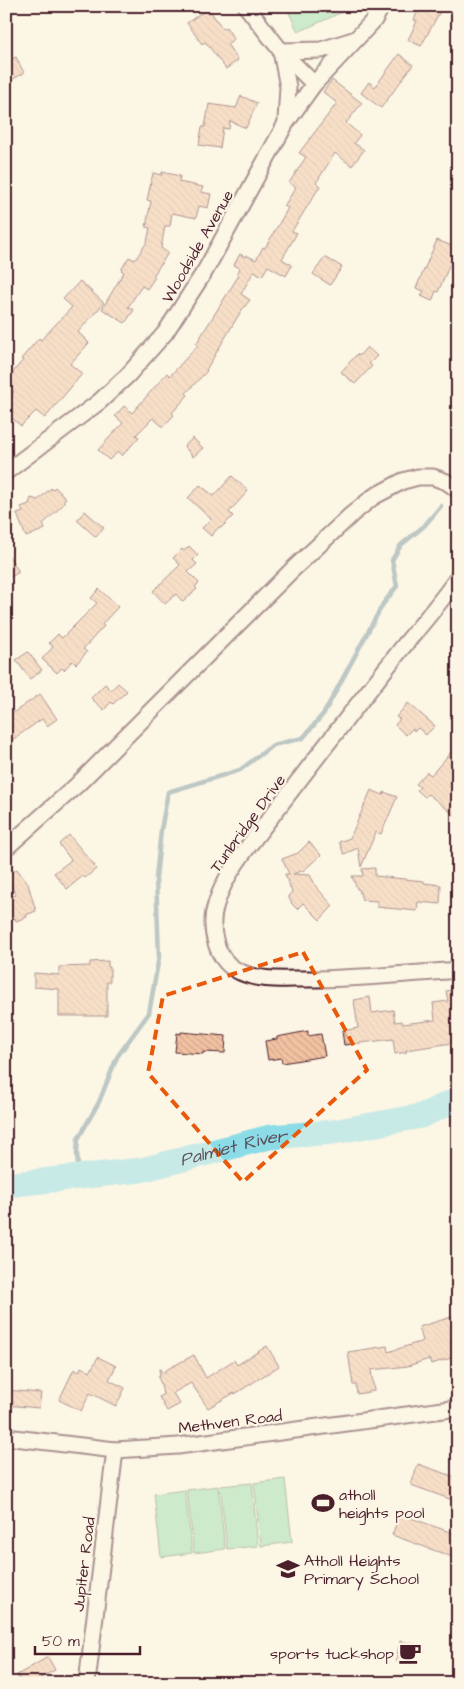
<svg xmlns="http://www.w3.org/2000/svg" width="464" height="1689" font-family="'Architects Daughter',sans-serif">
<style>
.park{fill:#94dba8;stroke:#6f7d6a}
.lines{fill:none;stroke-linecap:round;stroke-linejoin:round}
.stream{stroke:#71909b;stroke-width:4.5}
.river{stroke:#8bdce6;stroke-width:25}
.building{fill:url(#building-back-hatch);stroke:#4a1f2b}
.minor-casing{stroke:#4a1f2b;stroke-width:19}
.minor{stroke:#fcf5e5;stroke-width:15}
.marked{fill:none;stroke:#e8590c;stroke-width:4;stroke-dasharray:10 6;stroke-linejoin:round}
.labels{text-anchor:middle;stroke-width:4.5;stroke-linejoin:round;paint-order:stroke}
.street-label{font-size:16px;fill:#4a1f2b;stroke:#fcf5e5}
.poi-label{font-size:16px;fill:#4a1f2b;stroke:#fcf5e5;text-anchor:start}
.water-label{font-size:18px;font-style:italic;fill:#5a4e5a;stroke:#fcf5e5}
</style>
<defs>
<pattern id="building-back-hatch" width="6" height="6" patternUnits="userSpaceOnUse" patternTransform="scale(1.25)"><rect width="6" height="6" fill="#f2c2a2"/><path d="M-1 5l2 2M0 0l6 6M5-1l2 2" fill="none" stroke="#d1a68c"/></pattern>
</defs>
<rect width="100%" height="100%" fill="#fcf5e5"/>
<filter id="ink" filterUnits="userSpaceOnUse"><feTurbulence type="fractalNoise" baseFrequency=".02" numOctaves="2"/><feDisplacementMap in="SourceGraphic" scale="10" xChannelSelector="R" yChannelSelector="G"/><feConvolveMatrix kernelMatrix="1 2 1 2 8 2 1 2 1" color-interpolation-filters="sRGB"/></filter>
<g filter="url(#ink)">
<!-- park -->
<g class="park">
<polygon points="286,6 356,6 298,32"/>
<polygon points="285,1479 292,1542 261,1546 254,1483"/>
<polygon points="252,1483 258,1546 227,1549 220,1486"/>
<polygon points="218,1486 225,1549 194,1553 187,1490"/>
<polygon points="185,1490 192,1553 161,1557 154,1494"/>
</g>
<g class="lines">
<!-- stream -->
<polyline class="stream" points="79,1177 77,1153 78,1139 99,1102 117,1057 149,1013 159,957 156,878 161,830 168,792 240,770 273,745 303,738 324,713 383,604 397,586 392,560 401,545 424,526 441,506"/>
<!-- river -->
<path class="river" id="s1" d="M6,1185L141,1170L270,1137L333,1132L421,1116L458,1099"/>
</g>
<!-- building -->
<g class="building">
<polygon points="420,6 443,6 421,46 408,40 417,21 414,20"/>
<polygon points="208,8 223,29 226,27 234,39 227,44 238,60 226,69 207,44 205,42 202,44 187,23"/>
<polygon points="399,54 413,65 381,108 361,93 369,82 375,87"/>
<polygon points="16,57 24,73 6,83 6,62"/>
<polygon points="332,80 362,103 346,123 360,135 354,143 364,150 352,166 335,153 316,183 320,186 292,231 297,233 282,259 292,265 286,276 268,266 262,276 254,271 241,294 250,300 241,311 206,370 207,371 186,393 188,395 172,413 174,415 163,427 153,418 136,435 139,437 122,456 118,452 109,460 98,450 123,423 115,416 124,406 132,413 167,373 170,376 198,345 196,344 239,275 237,274 240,268 234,265 240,254 245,257 246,255 256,260 263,247 265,248 288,208 284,206 296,187 289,183 306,157 299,153 337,103 323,92"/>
<polygon points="241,96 257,103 246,128 230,121 229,129 223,128 220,148 199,145 202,127 205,127 209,104 236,108"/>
<polygon points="162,172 180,176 179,182 203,187 201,192 211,194 208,208 199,206 196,218 172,213 170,226 165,226 161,248 168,253 153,276 155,277 147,289 142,286 128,307 134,310 125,323 102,309 124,272 121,270 129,257 135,260 147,242 150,228 146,227 151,201 147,200 153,173 162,175"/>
<polygon points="437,240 457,248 438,292 436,291 432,301 421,296 424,291 416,288"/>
<polygon points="325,257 342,267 330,285 313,274"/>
<polygon points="80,281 104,303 78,332 89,343 70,364 82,374 45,418 36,411 21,426 13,419 6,427 6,401 14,392 6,386 6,381 23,360 21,359 39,338 41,340 72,307 63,299"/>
<polygon points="367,347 377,356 369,364 372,366 355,384 341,372 357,354 359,356"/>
<polygon points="193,438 203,448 193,457 184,446"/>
<polygon points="232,476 248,491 229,512 233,516 221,528 219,527 211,536 202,528 211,519 188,498 200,485 214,496"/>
<polygon points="55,487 66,498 63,501 65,503 43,524 45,529 26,537 17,514 23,512 21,507 29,504 31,498 38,500 51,488 52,490"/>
<polygon points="85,511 104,528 96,537 77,520"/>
<polygon points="189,546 198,555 193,560 197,564 188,572 199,583 195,587 197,589 183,602 176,594 165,604 153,591 180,565 173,558 182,549 184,551"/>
<polygon points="6,551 19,572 6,580"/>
<polygon points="99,589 118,607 102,624 104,626 83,649 87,652 76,664 72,661 64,670 62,668 57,673 42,659 53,647 49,643 58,634 62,638 97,603 91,598"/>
<polygon points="28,652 42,670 30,679 16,660"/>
<polygon points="118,683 127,691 113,704 111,702 104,710 91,698 105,684 111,690"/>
<polygon points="40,694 57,719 47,726 42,719 12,740 6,733 6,718"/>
<polygon points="408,703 435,726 426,735 418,728 415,731 412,729 406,735 395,725 400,719 396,717"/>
<polygon points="452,751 458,756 458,773 450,782 458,790 458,818 428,794 425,797 417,790 420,787 416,784 427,772 431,775"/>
<polygon points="371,790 383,795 384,792 397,797 381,834 376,832 361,867 358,848 344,854 339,842 350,838"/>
<polygon points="69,835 95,866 94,867 96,869 85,878 83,876 67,889 54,873 71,860 59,844"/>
<polygon points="309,842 321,855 304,870 293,874 310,875 317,888 333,906 320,920 303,903 297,909 292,904 288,896 292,892 285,874 289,874 282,859 298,853"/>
<polygon points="375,868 375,876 424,881 424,883 441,885 440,904 418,902 417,911 377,907 377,901 362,900 359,889 357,889 352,876 363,876 362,869"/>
<polygon points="17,869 28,884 36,911 26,915 27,917 16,921 15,918 6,921 6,898 16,895 6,875"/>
<polygon points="108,961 108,967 110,967 110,982 107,982 107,1016 59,1016 59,989 34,987 34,973 59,975 59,967 90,966 90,962"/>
<polygon points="458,989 458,1025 452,1029 453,1040 451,1040 452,1043 406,1050 407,1052 395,1054 393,1039 344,1045 342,1031 358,1028 354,1000 370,997 372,1013 393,1010 395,1022 402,1021 403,1024 435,1020 433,1003 448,1001 446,991"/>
<polygon points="308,1031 308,1036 321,1034 325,1056 282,1063 281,1058 268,1060 265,1041 277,1039 277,1037"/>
<polygon points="181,1032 226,1036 225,1053 203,1052 203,1054 175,1052 177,1033 181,1034"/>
<polygon points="458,1315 458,1340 451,1342 455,1357 431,1364 429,1359 408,1366 371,1370 374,1391 357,1394 356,1385 353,1385 348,1352 387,1346 388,1352 423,1341 419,1327"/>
<polygon points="267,1346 279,1366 235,1394 234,1393 208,1408 191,1383 173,1393 180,1404 167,1411 159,1397 163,1395 161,1384 158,1377 160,1376 159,1369 160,1369 163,1374 165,1373 164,1371 194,1355 206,1378 234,1360 237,1365"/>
<polygon points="98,1357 116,1366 109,1380 125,1388 116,1406 90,1393 81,1411 59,1400 74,1369 79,1372 81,1367 90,1372"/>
<polygon points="6,1390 41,1393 39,1408 6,1405"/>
<polygon points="418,1464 458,1478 458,1502 411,1485"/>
<polygon points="400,1514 458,1535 458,1559 392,1535"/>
<polygon points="400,1641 419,1645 415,1665 396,1661"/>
<polygon points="48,1657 55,1670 41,1677 44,1683 21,1683 17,1675"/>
</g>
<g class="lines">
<defs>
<g id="minor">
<polyline points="246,6 281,51 314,84"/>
<polyline points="286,121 288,87 281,51 321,50 353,40"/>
<polyline points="6,472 99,402 128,375 165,333 205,271 286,123 314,84 374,20 382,6"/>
<path d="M458,577C441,602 421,625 402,648C360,702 318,755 277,809C255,839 227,868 216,904C208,928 216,962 240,972C260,981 282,979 303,979C355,979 406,974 458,970"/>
<polyline points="6,848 77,785 291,571 351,515 373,497 403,481 418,477 433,477 447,482 458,490"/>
<polyline points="6,1437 115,1450 178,1446 458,1408"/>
<polyline points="87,1683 115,1450"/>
</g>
</defs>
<!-- minor casing -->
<use href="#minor" class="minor-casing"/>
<!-- minor -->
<use href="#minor" class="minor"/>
</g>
</g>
<!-- marked area -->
<path d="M0 0H464V1689H0ZM303,952L367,1070L243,1182L148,1073L163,996Z" fill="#fcf5e5" fill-opacity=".55" fill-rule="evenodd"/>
<path class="marked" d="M303,952L367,1070L243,1182L148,1073L163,996Z"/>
<!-- icons -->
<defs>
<symbol id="stadium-bare" viewBox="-9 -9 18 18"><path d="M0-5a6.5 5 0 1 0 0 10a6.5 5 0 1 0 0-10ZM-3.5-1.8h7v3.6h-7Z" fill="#4a1f2b" stroke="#fcf5e5" stroke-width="2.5" paint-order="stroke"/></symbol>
<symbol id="school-bare" viewBox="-9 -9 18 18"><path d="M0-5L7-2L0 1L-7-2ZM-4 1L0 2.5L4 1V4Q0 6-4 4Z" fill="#4a1f2b" stroke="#fcf5e5" stroke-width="2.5" paint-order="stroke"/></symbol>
<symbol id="cafe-bare" viewBox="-9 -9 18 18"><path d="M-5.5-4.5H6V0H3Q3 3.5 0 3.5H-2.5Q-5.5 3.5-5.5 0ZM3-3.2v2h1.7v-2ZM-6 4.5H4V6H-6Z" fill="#4a1f2b" stroke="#fcf5e5" stroke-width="2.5" paint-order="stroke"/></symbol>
</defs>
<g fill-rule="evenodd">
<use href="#stadium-bare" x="307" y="1487" width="32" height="32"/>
<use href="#school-bare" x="272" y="1553" width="32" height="32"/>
<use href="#cafe-bare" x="394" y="1637" width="32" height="32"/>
</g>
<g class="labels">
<!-- street labels -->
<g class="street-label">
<text transform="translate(197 246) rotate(-60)" y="6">Woodside Avenue</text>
<text transform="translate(247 823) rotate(-54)" y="6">Tunbridge Drive</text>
<text transform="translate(230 1421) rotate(-7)" y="6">Methven Road</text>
<text transform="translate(83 1564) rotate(-83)" y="6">Jupiter Road</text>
</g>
<!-- poi labels -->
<g class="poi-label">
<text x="339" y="1500">atholl<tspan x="339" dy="18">heights pool</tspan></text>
<text x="304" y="1566">Atholl Heights<tspan x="304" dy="18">Primary School</tspan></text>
<text x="394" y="1659" text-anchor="end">sports tuckshop</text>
</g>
<!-- water labels -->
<g class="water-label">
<text dy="6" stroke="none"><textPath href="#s1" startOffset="231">Palmiet River</textPath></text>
</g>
</g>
<!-- margin -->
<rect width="464" height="1689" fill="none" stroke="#fcf5e5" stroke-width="25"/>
<rect x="12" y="12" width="439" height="1664" fill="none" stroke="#4a1f2b" stroke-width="2" filter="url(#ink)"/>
<!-- scale -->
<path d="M35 1646v8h105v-8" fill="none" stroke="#4a1f2b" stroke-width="2.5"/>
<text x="42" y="1646" font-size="15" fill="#4a1f2b" stroke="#fcf5e5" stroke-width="4" paint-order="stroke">50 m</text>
</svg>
